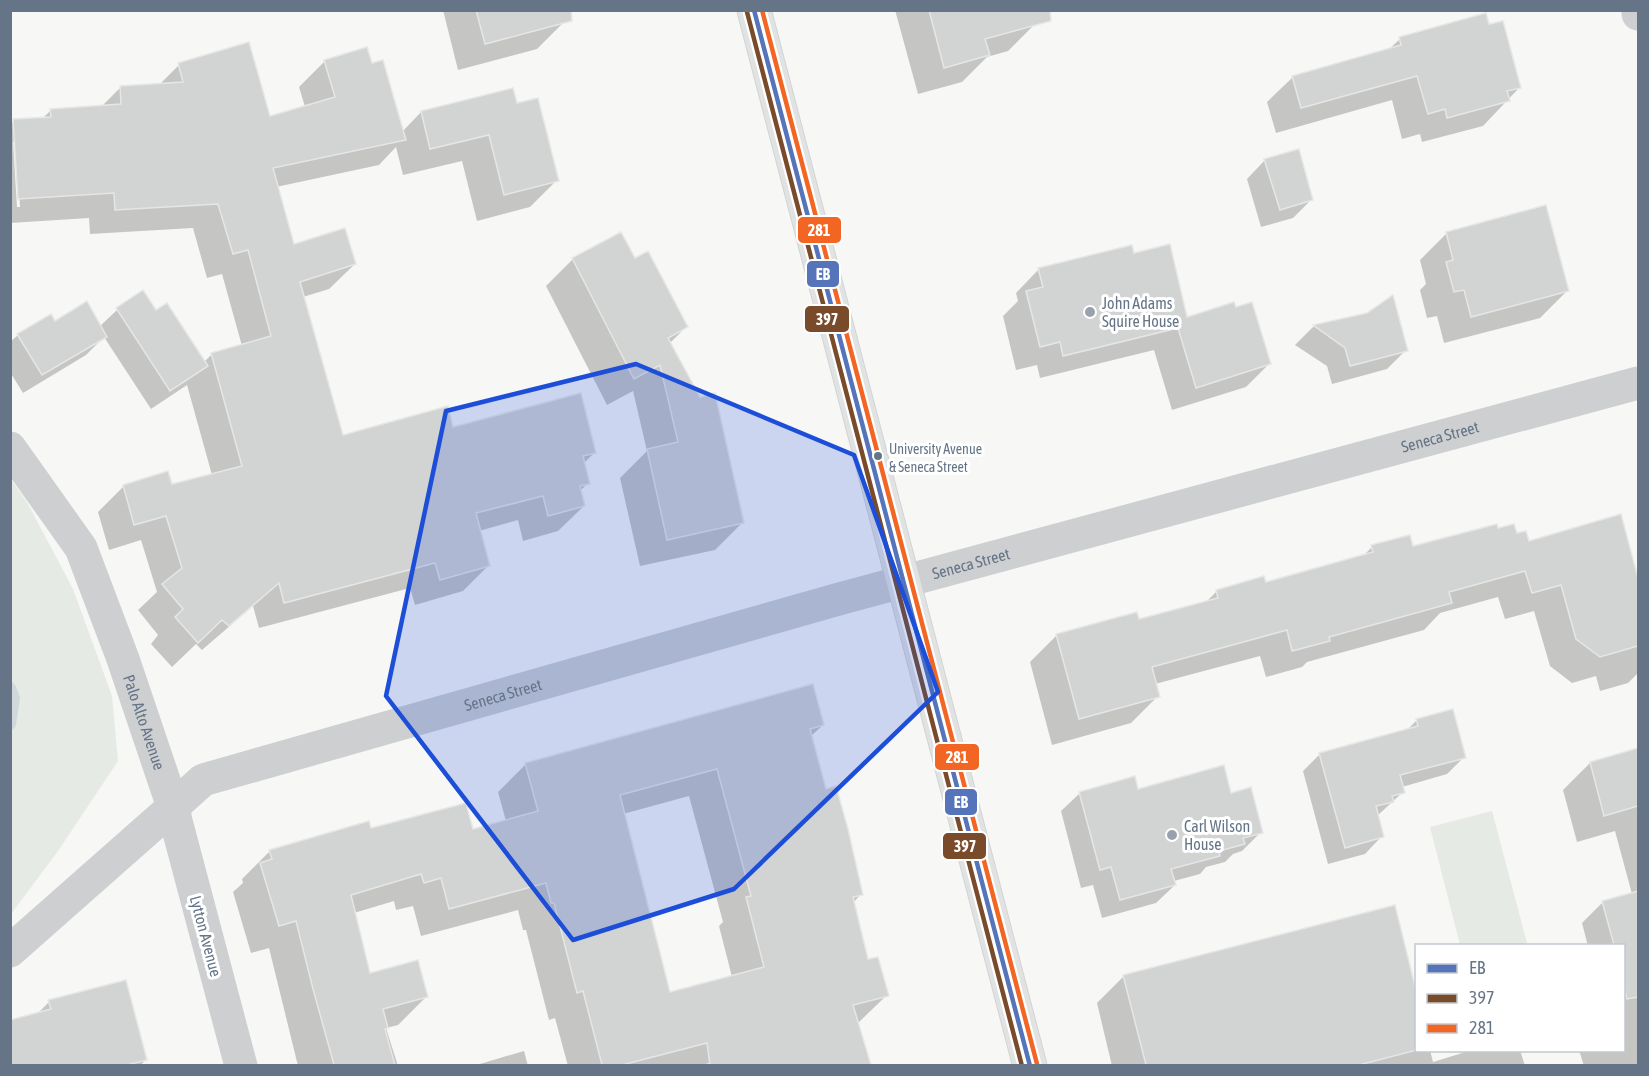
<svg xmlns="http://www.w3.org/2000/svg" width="1649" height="1076" font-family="'Asap Condensed',sans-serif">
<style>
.green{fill:#e6eae4}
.shadow{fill:#0003;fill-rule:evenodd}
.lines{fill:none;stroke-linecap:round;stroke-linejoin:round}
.stream{stroke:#d0d8db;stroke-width:12}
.building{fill:#d2d3d3;stroke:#e6e6e6;stroke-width:1.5;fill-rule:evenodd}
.secondary-casing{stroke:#d2d4d5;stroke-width:35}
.minor{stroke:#cecfd1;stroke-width:33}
.secondary{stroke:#e1e2e2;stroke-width:33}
.bus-1-casing{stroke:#fff;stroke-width:9}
.bus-2-casing{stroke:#fff;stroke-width:9}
.bus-3-casing{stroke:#fff;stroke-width:9}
.bus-1{stroke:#5674b9;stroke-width:4.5}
.bus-2{stroke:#7a4b2a;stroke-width:4.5}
.bus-3{stroke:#f26522;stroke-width:4.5}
.marked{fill:#1d4ed8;fill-opacity:0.2;stroke:#1d4ed8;stroke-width:4.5;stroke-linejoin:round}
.poi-dot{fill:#98a2ae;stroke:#fff;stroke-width:2}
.bus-dot{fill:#657587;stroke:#fff;stroke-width:2}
.labels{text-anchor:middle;stroke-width:6;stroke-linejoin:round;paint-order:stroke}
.bus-label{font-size:14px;fill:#657587;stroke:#fff;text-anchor:start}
.poi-label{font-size:16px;fill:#657587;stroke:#fff;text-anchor:start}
.street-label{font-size:16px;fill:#657587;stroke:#fff}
.line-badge{stroke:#fff;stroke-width:2}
.badge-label{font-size:16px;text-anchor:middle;font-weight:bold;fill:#fff}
</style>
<rect width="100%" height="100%" fill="#f7f7f6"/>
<!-- green -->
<g class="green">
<polygon points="11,479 28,504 73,589 112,696 118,761 58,851 11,914"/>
<polygon points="1492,811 1527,943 1518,946 1460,945 1430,827"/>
</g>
<!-- shadow -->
<g class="shadow">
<polygon points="443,10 561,10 564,22 537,49 458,70"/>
<polygon points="895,10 1044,10 1035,24 1008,51 987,57 962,82 918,94"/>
<polygon points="1488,26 1520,87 1483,126 1422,142 1420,134 1402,139 1392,100 1276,133 1267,102 1293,77 1388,50 1400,39"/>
<path d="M325,61L371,65L402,132L421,112L516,105L557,180L530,207L477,221L462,161L403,175L396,147L379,165L276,187L293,246L355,264L329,289L303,297L342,437L452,429L595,452L583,464L588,483L580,491L584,506L558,531L523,541L518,520L479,531L488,566L463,591L415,605L410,588L259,628L253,606L202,650L196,644L172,667L151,644L158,635L138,610L157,592L141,540L109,550L98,512L124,486H171L212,475L187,385L151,409L104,337L86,355L23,393L10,372V342L18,335L55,323L99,327L117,310L142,292L156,312L204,362L211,355L242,346L222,274L207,278L193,228L90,234L89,218L10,223V124L14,121L42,119L51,110L101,107L121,87L159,85L179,65L269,117L305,107L299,87ZM13,142H16L20,207H17Z"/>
<polygon points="1265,160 1312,199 1293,218 1261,227 1247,179"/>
<polygon points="1447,233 1567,291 1540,318 1444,343 1437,316 1427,318 1420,290 1426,284 1420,260"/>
<polygon points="621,234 634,260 686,327 669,344 742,523 715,550 640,566 620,478 647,451 633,391 607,405 546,286 573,259"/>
<polygon points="1133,254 1186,319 1269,364 1246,387 1172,410 1154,350 1040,378 1037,365 1016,370 1003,316 1018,301 1016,293 1039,269"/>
<polygon points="1358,317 1406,350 1387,369 1332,384 1327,366 1295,345 1313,327"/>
<polygon points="1620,516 1638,584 1638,673 1628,683 1600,691 1596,676 1572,683 1550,666 1534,611 1505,619 1498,597 1440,613 1424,630 1307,662 1302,667 1266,677 1260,656 1155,684 1158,696 1131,723 1052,745 1030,662 1057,635 1138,621 1205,603 1217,591 1265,584 1362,557 1372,547 1412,548 1497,530 1515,535 1528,543"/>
<polygon points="1417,720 1464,757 1447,774 1402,787 1403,792 1377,816 1382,836 1365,854 1328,864 1303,771 1320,754 1407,730"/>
<path d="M823,725L810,737L825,791L861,894L853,903L867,961L887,995L857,1024L869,1066H750L747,1053L698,1066H568L555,1018L549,1020L526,930H523L518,910L421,936L413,906L396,910L394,901L354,913L369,975L426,997L398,1025L386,1028L398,1066H298L269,948L251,953L233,892L243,883L242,879L270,851L370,830L472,831L506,821L498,792L526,764ZM689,796L723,922L719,926L732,977L669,994L623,814Z"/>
<polygon points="1638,750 1638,1066 1584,1066 1579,1050 1624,1050 1624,946 1588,946 1582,923 1603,902 1632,894 1615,831 1577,842 1563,790 1590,763"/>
<polygon points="1137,791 1230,795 1261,832 1242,851 1233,854 1225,862 1206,867 1200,874 1174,881 1175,885 1156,903 1102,918 1093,885 1081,888 1061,811 1080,793"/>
<polygon points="1394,907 1416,996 1416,1050 1430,1050 1433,1062 1472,1050 1520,1050 1525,1066 1112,1066 1097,1003 1123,977"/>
<polygon points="49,1002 145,1060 140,1066 10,1066 10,1022 36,1015"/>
<polygon points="524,1051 528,1066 473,1066"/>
</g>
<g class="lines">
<!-- stream -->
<polyline class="stream" points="10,688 14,698 10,724"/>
</g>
<!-- building -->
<g class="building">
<polygon points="476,10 571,10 572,21 485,44"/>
<polygon points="929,10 1050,10 1051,21 985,39 990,55 944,68"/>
<polygon points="1486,13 1489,24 1503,21 1521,88 1507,91 1510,101 1447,118 1445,109 1428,114 1417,76 1301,108 1292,76 1401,45 1399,37"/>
<polygon points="249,42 270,116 335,97 324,60 367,47 372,63 383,60 406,140 273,168 294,244 345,228 356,264 300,282 343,435 448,406 453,427 581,393 596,453 583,456 590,484 580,486 585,506 548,516 543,496 476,513 490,566 440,580 435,563 284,603 279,583 229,626 222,620 198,643 175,617 183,609 162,584 182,568 166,516 134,525 123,485 168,471 172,484 242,466 211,353 271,336 248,250 233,254 218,204 115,210 114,193 18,199 13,119 51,117 50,109 121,104 120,86 183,82 178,63"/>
<polygon points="513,88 517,103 538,98 559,181 504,195 489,135 430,149 421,111"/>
<polygon points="1299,149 1313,200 1280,210 1264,159"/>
<polygon points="1546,205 1569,291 1471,317 1464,290 1454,292 1446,262 1453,260 1446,232"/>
<polygon points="621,232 635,258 648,251 688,327 668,338 700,397 715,393 744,523 667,540 647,449 678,442 660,365 634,379 572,258"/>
<polygon points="1170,244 1187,317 1234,302 1236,307 1252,302 1271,364 1196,388 1178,328 1063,356 1060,342 1040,347 1026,291 1043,287 1038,268 1132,245 1134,253"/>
<polygon points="143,290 156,310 167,303 208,366 170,391 116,308"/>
<polygon points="1393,295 1408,351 1350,366 1345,348 1313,325 1367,313"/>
<polygon points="87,301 107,337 42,375 17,334 51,314 55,321"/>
<polygon points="1621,514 1638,578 1638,646 1600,657 1576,639 1561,585 1532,593 1525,571 1449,592 1452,603 1329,637 1330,641 1292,651 1287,630 1152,667 1160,697 1079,719 1056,634 1137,612 1139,619 1218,598 1216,590 1264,576 1266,582 1373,552 1371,545 1410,535 1413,546 1497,524 1498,528 1514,524 1517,533 1526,531 1529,541"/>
<path d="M813,684L824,725L810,729L826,789L836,786L848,829L863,895L853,897L868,959L878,957L889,996L853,1005L871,1065H710L707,1043L622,1065H602L583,991L577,993L554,903H551L546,883L449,909L441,878L424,883L421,874L351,895L370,973L418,960L428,997L383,1009L388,1028L385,1029L395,1065H334L313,989L296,921L279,926L260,863L272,859L269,850L369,821L371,828L466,803L473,829L538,811L525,763ZM717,769L751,896L746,897L764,967L670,992L620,795Z"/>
<polygon points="1453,709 1466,758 1400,775 1405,793 1392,796 1394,802 1376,806 1384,837 1345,848 1319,753 1418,726 1416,719"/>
<polygon points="1638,748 1638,806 1604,816 1590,762"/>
<polygon points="1224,765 1231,793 1251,787 1263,833 1243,838 1245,844 1219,851 1220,856 1171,869 1176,885 1120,900 1111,867 1100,870 1079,792 1135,776 1138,789"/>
<polygon points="1638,891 1638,997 1627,999 1623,984 1623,945 1614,945 1602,901"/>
<polygon points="1395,905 1416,990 1417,1050 1359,1065 1146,1065 1123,975"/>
<polygon points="126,980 147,1060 127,1065 10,1065 10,1020 51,1009 48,1000"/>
</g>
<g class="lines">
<defs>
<polyline id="secondary" points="754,10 1030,1066"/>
</defs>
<!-- secondary casing -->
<use href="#secondary" class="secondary-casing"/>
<!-- minor -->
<g class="minor">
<polyline points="1638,10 1638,14"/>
<path id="s1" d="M10,448L81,548L123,659L173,807L10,951"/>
<path id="s2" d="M241,1066L176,821L173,807L203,780L839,599L1638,383"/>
</g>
<!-- secondary -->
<use href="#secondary" class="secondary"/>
<defs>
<polyline id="bus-1" points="754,10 1030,1066"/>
<polyline id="bus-2" points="747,12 1022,1066"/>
<polyline id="bus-3" points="762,10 1037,1064"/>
</defs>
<!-- bus-1 casing -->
<use href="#bus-1" class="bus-1-casing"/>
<!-- bus-2 casing -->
<use href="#bus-2" class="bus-2-casing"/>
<!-- bus-3 casing -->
<use href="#bus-3" class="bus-3-casing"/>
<!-- bus-1 -->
<use href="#bus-1" class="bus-1"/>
<!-- bus-2 -->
<use href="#bus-2" class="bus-2"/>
<!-- bus-3 -->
<use href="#bus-3" class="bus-3"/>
</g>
<!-- marked area -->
<path class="marked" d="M636,364L854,455L938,692L734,889L573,940L386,696L446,411Z"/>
<!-- markers -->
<g class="poi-dot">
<circle cx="1090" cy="312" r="6"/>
<circle cx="1172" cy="835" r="6"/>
</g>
<circle class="bus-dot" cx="878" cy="456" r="5"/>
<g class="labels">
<!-- bus labels -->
<g class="bus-label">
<text x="889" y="454">University Avenue<tspan x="889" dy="18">&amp; Seneca Street</tspan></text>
</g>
<!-- poi labels -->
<g class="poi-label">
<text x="1102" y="309">John Adams<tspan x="1102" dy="18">Squire House</tspan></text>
<text x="1184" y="832">Carl Wilson<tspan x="1184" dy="18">House</tspan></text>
</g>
<!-- street labels -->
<g class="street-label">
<text dy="6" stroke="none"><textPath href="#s2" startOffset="1592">Seneca Street</textPath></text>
<text dy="6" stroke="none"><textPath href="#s2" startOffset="1106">Seneca Street</textPath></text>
<text dy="6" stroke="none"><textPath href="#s2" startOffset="620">Seneca Street</textPath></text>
<text dy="6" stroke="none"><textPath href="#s1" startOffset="308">Palo Alto Avenue</textPath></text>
<text transform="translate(206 936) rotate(75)" y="6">Lytton Avenue</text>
</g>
</g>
<g class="line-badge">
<rect x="797" y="216" width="45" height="28" rx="6" fill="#f26522"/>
<rect x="806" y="260" width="34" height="28" rx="6" fill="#5674b9"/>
<rect x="804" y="305" width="46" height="28" rx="6" fill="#7a4b2a"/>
<rect x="934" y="743" width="46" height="28" rx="6" fill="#f26522"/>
<rect x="944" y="788" width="34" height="28" rx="6" fill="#5674b9"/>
<rect x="942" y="832" width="45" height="28" rx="6" fill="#7a4b2a"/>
</g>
<g class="badge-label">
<text x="819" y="236">281</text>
<text x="823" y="280">EB</text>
<text x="827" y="325">397</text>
<text x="957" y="763">281</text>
<text x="961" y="808">EB</text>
<text x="965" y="852">397</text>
</g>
<!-- border -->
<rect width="1649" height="1076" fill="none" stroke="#657587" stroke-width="24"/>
<!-- legend -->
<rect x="1415" y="944" width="210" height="108" fill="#ffffff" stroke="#c1c8cf" stroke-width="1.5"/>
<rect x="1427" y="964" width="30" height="9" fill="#5674b9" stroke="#c1c8cf" stroke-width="1.5"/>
<text x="1469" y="974" font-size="18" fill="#657587">EB</text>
<rect x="1427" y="994" width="30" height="9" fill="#7a4b2a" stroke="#c1c8cf" stroke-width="1.5"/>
<text x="1469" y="1004" font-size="18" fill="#657587">397</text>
<rect x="1427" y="1024" width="30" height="9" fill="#f26522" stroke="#c1c8cf" stroke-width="1.5"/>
<text x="1469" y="1034" font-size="18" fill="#657587">281</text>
</svg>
